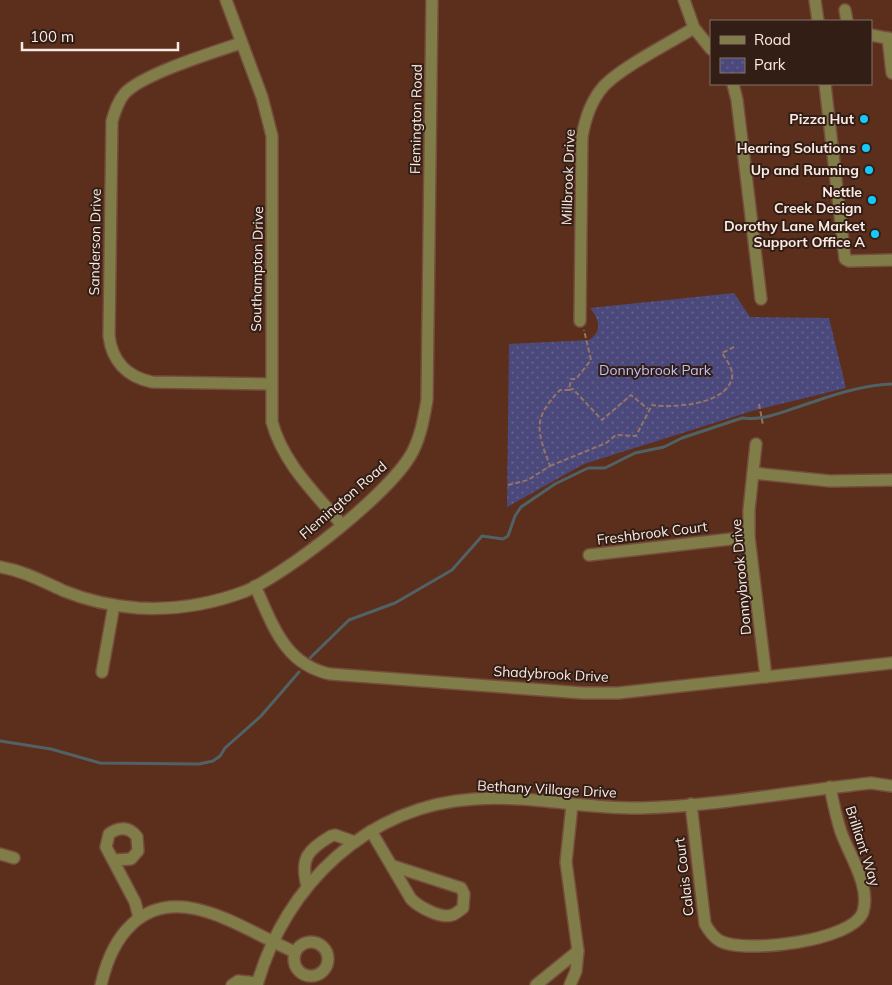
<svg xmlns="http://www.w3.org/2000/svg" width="892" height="985" font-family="Mulish,sans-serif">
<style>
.park{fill:url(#park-dots)}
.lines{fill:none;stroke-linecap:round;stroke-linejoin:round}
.stream{stroke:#516266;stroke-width:3}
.minor-casing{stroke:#754d3c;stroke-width:14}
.path{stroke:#957365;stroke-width:2;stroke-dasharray:5 2.5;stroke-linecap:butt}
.minor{stroke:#817d49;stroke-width:11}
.poi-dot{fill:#15cafb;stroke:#321e15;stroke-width:2}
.labels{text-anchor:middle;stroke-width:4;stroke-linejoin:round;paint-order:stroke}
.street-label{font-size:14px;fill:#fbeae3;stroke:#321e15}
.poi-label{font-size:14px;font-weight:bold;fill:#fbeae3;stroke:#321e15;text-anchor:end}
.park-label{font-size:14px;fill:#bfc0f7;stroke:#321e15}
</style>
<defs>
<pattern id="park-dots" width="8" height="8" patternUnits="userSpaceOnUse" patternTransform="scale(1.25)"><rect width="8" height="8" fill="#4b497b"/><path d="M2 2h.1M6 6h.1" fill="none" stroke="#66638e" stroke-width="1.8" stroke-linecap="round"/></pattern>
</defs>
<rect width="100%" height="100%" fill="#5b2f1c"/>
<!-- park -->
<path class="park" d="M734,293L750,317L829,318L846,388L752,411L584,464L507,507L509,344L589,340C603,332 599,318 590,308Z"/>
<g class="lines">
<!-- stream -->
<g class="stream">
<path d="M310,658L349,620L395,603L452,570L482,536L503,539L508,536L515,516L521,507L555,484L588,468H605L635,453L664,447L682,438L742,418C767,421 789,409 813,402C838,393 865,385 892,384"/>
<polyline points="0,741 51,749 100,763 199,764 213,761 220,756 225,748 261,716 299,672"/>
</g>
<defs>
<g id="minor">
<path d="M226,0L262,97L272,136V422C283,463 315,493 341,524"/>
<polyline points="684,0 694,28 711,49"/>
<polyline points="815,0 818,21"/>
<polyline points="845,10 847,21"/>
<polyline points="871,35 892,39"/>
<polyline points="888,38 892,73"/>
<path d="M241,43C214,52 143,74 125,93C118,101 115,111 112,121L109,336C112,361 127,377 152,382L270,384"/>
<polyline points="733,84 737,100 761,299"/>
<polyline points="825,84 845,259 849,261 892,260"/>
<path d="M580,321L582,137C585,119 591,101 603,87C620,68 671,42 694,28"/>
<polyline points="756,444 749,510 749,537 766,677"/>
<polyline points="753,473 830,481 892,480"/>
<polyline points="589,555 749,537"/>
<path d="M0,567C24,571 42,581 64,591C86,600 113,606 138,608C174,610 212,604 246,591C288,573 393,491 413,451C421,435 424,417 427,400L432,0"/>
<path d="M255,586C273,625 284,664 330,674L583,693H618L892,663"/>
<polyline points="102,672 114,605"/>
<path d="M691,804L705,924C709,931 713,937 720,941C745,954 853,941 863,912C871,886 849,855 841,832C836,817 833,802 830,787"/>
<polyline points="572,805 566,862 578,951"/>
<path d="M371,831L411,899C419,907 441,919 452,915C456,914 460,910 463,908L464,894L461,888L393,866"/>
<polyline points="0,854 14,858"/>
<path d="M114,860L131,859L138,851L137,837C130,827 119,826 109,834L106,847L135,902L139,917"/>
<path d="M307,886C300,859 307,850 331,836L335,835L355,842"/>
<circle cx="311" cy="959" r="17"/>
<path d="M101,985C112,936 141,897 196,909C229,916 264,939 295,952"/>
<polyline points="232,985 238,981 257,983"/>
<path d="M257,985C285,885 368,805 475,799C530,795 586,809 641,808C716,806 796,791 871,783L892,786"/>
<polyline points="536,985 578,951 576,971 570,985"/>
</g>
</defs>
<!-- minor casing -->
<use href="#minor" class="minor-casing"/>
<!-- path -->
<g class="path">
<polyline points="569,390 573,389 602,420 631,395 648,409"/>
<polyline points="759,404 763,425"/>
<path d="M550,466L606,443L616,435L636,436L652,405C674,408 726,405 732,378C734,369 726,360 722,353L734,347"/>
<path d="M508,485L528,480L550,466C537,431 532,419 560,390H569L571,379H576L591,360L584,330"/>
</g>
<!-- minor -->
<use href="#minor" class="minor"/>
</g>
<!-- markers -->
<g class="poi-dot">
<circle cx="864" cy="119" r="5"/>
<circle cx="866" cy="148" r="5"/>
<circle cx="869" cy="170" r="5"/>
<circle cx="872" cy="200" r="5"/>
<circle cx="875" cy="234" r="5"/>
</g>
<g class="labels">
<!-- street labels -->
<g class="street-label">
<text transform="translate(416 119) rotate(-89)" y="5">Flemington Road</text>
<text transform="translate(568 177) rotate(-88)" y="5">Millbrook Drive</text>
<text transform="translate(95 242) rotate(-89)" y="5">Sanderson Drive</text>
<text transform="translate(257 269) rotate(-89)" y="5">Southampton Drive</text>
<text transform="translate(343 500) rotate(-41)" y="5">Flemington Road</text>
<text transform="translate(652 533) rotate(-7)" y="5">Freshbrook Court</text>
<text transform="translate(741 577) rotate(-95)" y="5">Donnybrook Drive</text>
<text transform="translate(551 674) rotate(3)" y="5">Shadybrook Drive</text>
<text transform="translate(547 789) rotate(3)" y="5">Bethany Village Drive</text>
<text transform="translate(863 846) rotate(72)" y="5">Brilliant Way</text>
<text transform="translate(684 877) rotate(-97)" y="5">Calais Court</text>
</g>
<!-- poi labels -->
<g class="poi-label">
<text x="854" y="124">Pizza Hut</text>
<text x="856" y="153">Hearing Solutions</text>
<text x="859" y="175">Up and Running</text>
<text x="862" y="197">Nettle<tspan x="862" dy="16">Creek Design</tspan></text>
<text x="865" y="231">Dorothy Lane Market<tspan x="865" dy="16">Support Office A</tspan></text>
</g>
<!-- park labels -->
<g class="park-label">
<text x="655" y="375">Donnybrook Park</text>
</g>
</g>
<!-- legend -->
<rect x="710" y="20" width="162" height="65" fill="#321e15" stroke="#827067"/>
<rect x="720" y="36" width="25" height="8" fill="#817d49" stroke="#827067"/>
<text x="754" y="45" font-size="15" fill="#fbeae3">Road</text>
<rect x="720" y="58" width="25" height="15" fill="url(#park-dots)" stroke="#827067"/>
<text x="754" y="70" font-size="15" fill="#fbeae3">Park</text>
<!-- scale -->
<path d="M22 42v8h156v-8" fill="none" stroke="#fbeae3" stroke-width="2.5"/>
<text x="30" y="42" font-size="15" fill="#fbeae3" stroke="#321e15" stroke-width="4" paint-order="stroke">100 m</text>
</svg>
